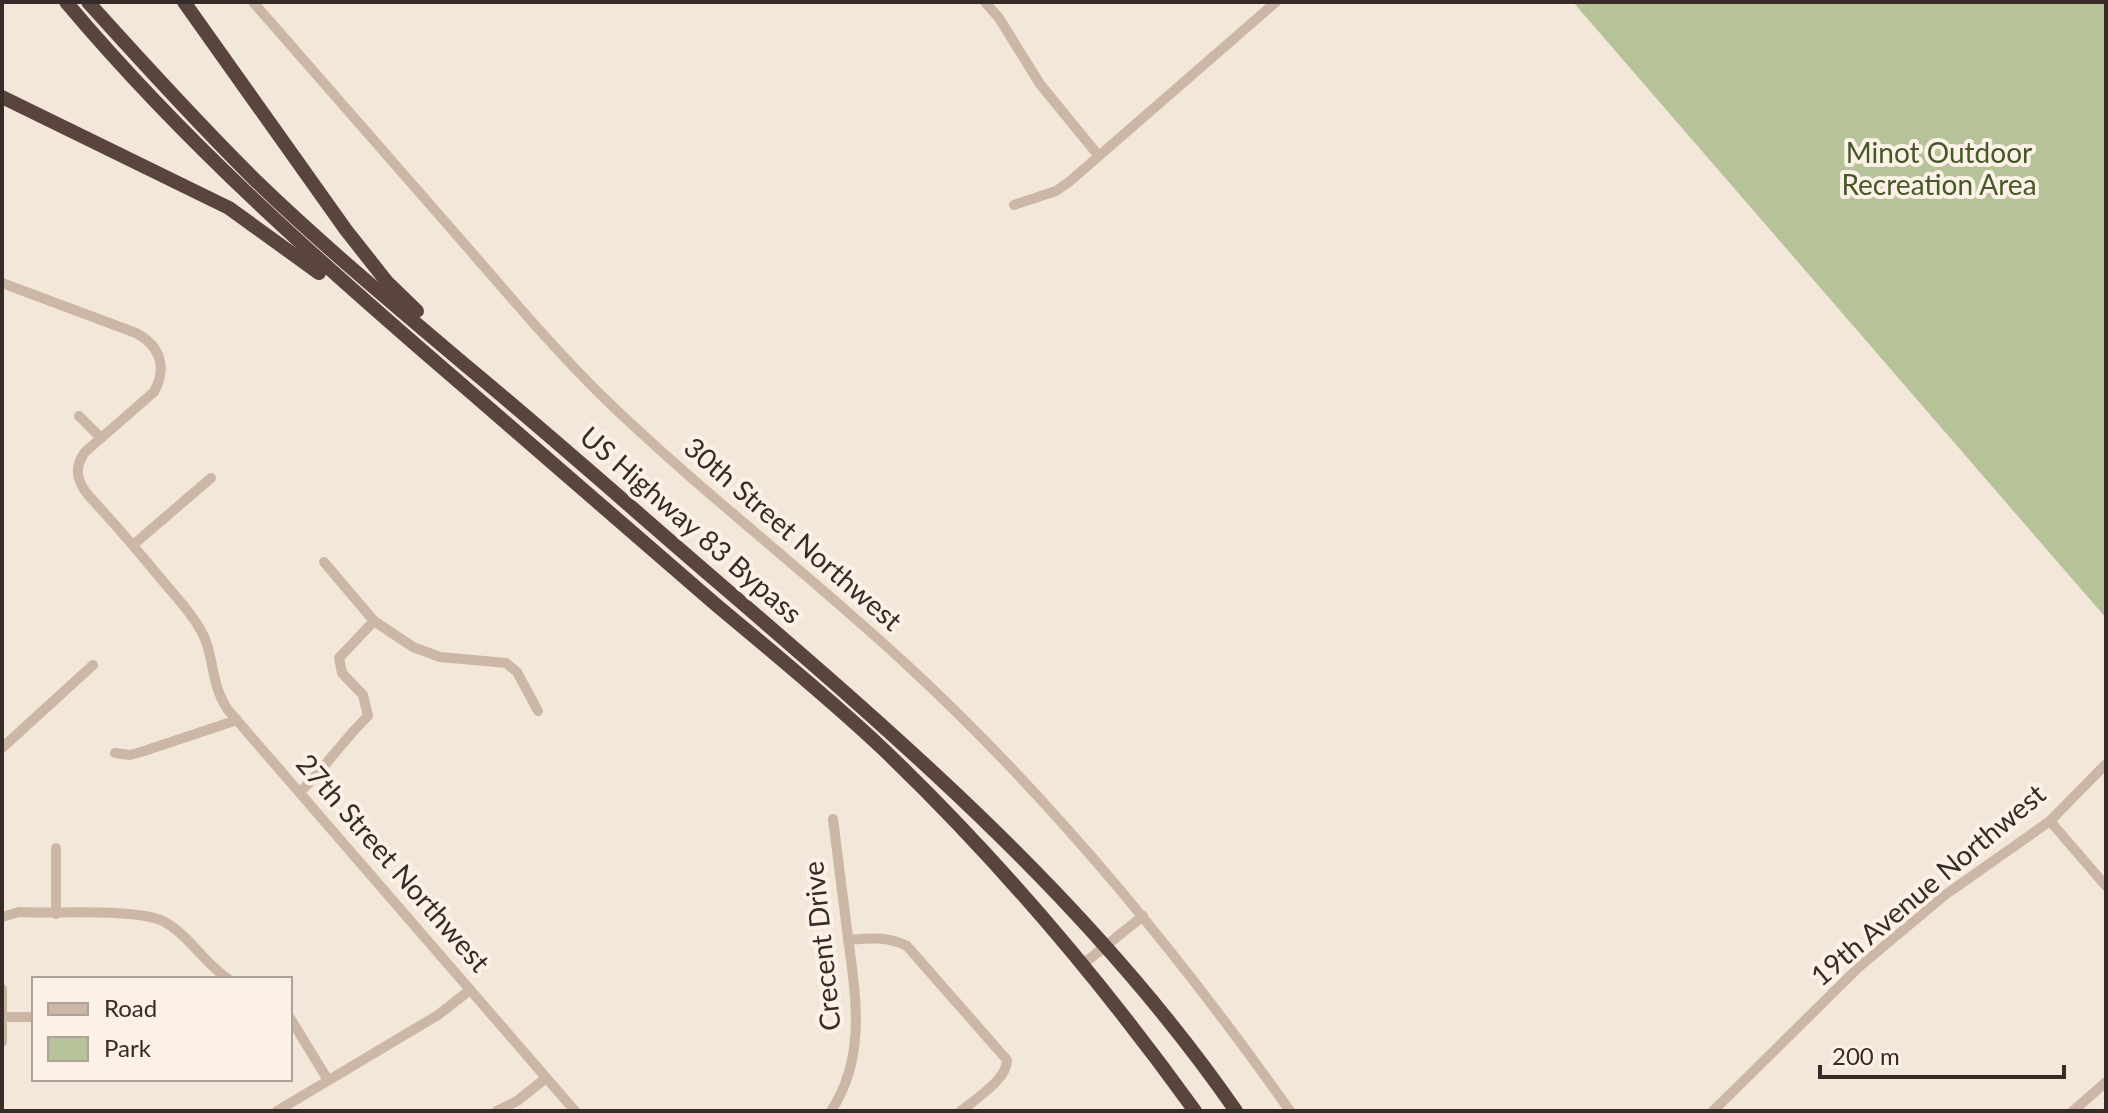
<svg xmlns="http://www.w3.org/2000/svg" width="2108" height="1113" font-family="Lato,sans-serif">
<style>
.green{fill:#b6c398}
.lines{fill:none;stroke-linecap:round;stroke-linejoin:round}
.minor{stroke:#ccb6a5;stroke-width:10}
.highway{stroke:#59453d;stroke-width:14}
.labels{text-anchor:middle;stroke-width:8;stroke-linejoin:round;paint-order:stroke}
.park-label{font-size:28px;fill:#475728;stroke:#fbf1e6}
.street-label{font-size:28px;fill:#372b27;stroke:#fbf1e6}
</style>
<rect width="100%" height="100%" fill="#f3e7d9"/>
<!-- green -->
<polygon class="green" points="1573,2 2106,2 2106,618"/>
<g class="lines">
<!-- minor -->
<g class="minor">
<path d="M253,2C320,79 387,155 454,232C503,288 550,345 603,397C700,491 808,573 907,665C1051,798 1177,951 1290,1111"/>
<polyline points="985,2 999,18 1040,84 1098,155"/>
<polyline points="1014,205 1056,191 1069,182 1276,2"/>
<path d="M2,283L136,333C161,346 167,368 154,392L85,452C74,467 76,481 89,496C114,523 138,551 162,580C175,596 190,611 200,629C215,653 209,682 228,710L575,1111"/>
<polyline points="79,416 101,438"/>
<polyline points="133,545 211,478"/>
<polyline points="374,621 413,647 440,657 506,663 517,672 538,711"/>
<polyline points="2,748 93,665"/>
<polyline points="115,753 130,755 144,751 237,720"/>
<path d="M300,792C325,768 343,740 368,716L363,695L342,673L339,658L374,621L324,562"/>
<polyline points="2050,821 2106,886"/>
<polyline points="56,914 56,848"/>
<path d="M2,917L19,912C53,914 136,908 163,921C188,934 204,963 228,979"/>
<path d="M848,940C870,938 887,936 907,946L1007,1060C1007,1080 975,1099 961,1111"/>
<polyline points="1082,965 1143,916"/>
<polyline points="2,989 2,1042"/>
<polyline points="2,1017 34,1017"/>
<polyline points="290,1018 328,1080"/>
<polyline points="277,1111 438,1015 470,990"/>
<polyline points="497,1111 517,1101 546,1078"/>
<path d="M831,1111C868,1055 855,992 847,930C842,893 838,856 833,819"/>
<polyline points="1713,1111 1859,967 1945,895 2050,821 2106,764"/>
<polyline points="2073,1111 2106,1082"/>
</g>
<!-- highway -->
<g class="highway">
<path d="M66,2C187,146 325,267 467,389C549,460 632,532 714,603C771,651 829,698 883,749C998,859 1102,982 1195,1111"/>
<path d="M88,2C142,62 196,121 253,178C320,243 393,304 464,364C551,436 635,511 720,584C906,744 1095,907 1236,1111"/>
<polyline points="184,2 346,230 387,282 417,311"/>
<polyline points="2,97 229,208 319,273"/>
</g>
</g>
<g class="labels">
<!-- park labels -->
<g class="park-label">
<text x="1939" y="163">Minot Outdoor<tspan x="1939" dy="32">Recreation Area</tspan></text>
</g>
<!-- street labels -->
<g class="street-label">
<text transform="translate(691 525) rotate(41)" y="10">US Highway 83 Bypass</text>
<text transform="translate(793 534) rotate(41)" y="10">30th Street Northwest</text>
<text transform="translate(393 863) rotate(49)" y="10">27th Street Northwest</text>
<text transform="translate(1928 885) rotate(-40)" y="10">19th Avenue Northwest</text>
<text transform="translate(822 946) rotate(-96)" y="10">Crecent Drive</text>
</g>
</g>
<!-- border -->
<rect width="2108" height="1113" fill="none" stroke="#372b27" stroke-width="8"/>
<!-- legend -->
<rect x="32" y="977" width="260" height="104" fill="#fbf1e6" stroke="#ada29a" stroke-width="2"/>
<rect x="48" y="1003" width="40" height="12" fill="#ccb6a5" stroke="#ada29a" stroke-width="2"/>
<text x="104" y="1017" font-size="24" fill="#372b27">Road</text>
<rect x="48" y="1037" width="40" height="24" fill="#b6c398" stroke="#ada29a" stroke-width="2"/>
<text x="104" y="1057" font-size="24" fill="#372b27">Park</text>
<!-- scale -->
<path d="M1820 1065v12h244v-12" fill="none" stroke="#372b27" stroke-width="4"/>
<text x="1832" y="1065" font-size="24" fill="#372b27" stroke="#fbf1e6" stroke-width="6" paint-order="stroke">200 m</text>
</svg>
